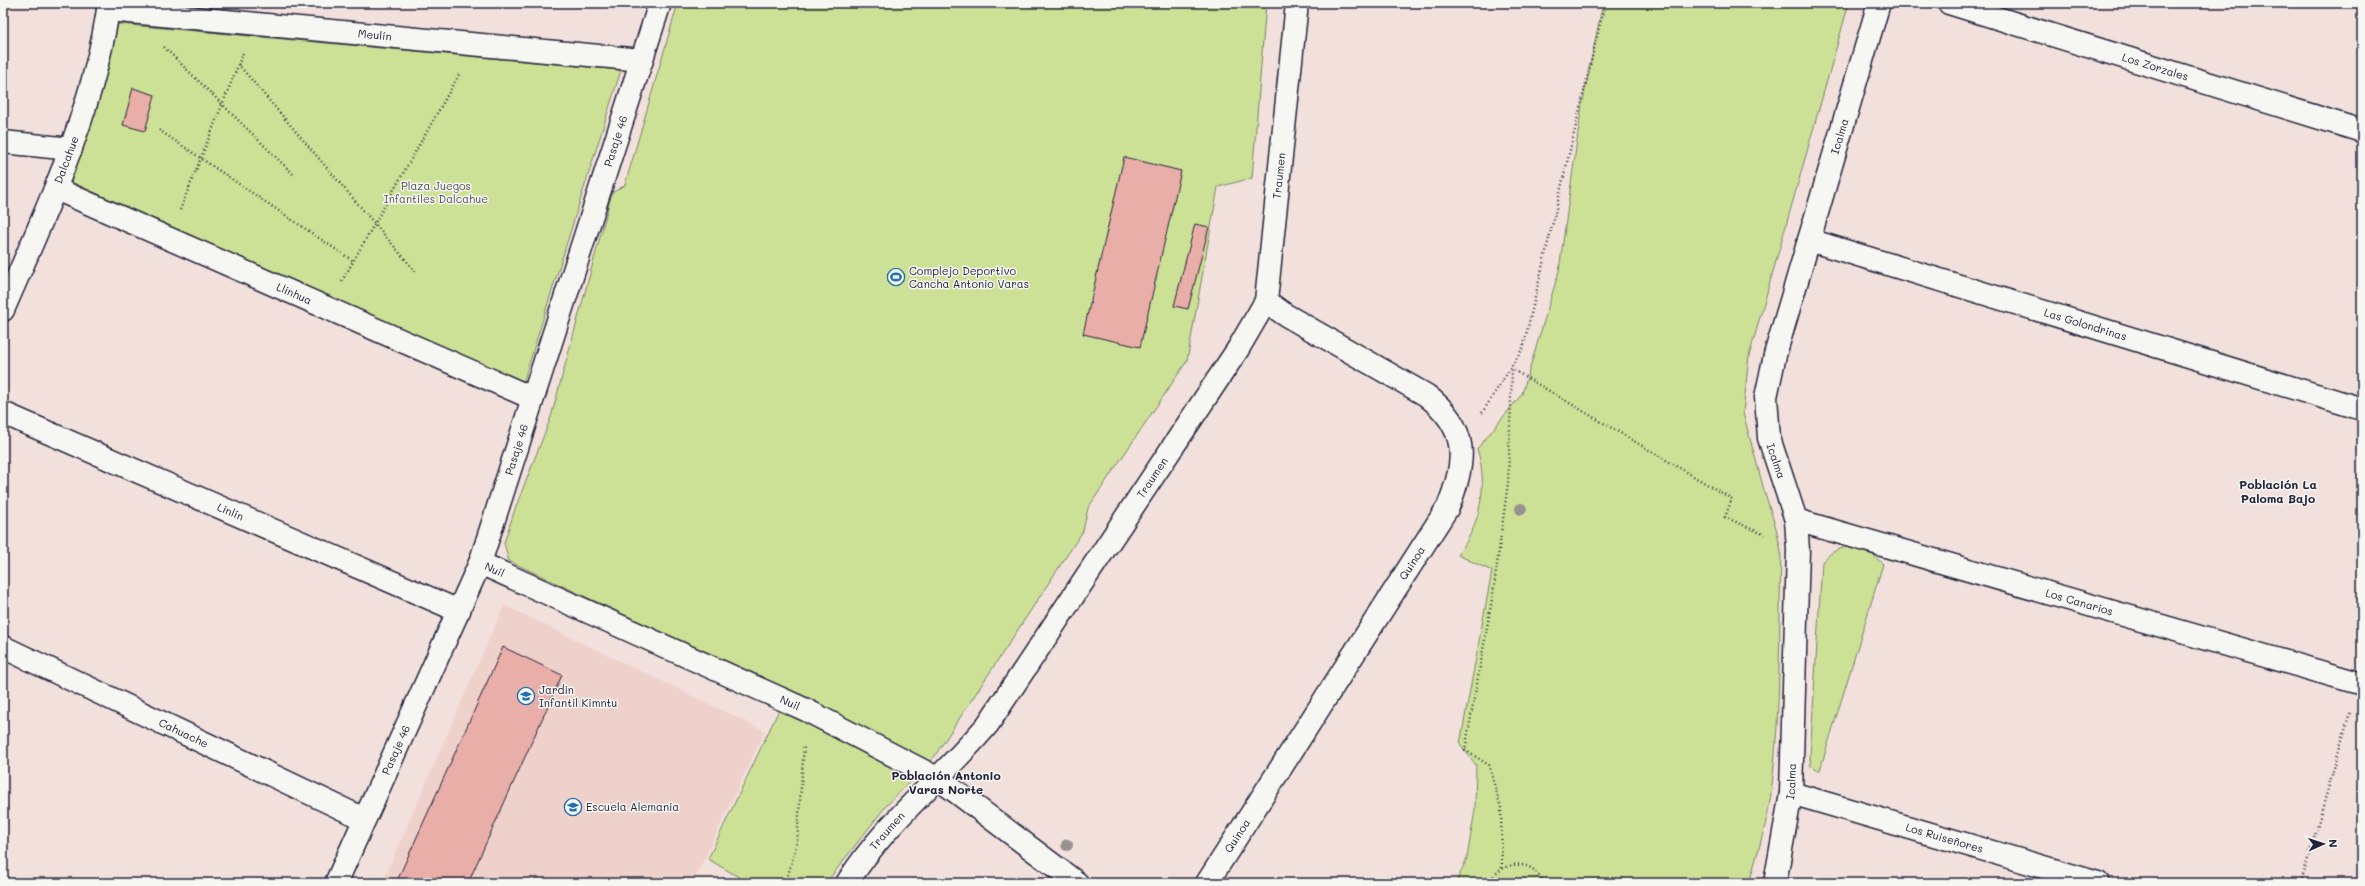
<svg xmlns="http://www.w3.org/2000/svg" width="2365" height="886" font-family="Mali,sans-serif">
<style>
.built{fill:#efd1cc}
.green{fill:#cce196;stroke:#778268}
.building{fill:#e9aea8;stroke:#22223b}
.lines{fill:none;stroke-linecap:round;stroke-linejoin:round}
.minor-casing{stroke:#22223b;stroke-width:25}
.tertiary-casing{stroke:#22223b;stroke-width:25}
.path{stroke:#22223b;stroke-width:2.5;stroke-dasharray:1 3;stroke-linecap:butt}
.minor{stroke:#f6f6f2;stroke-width:22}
.tertiary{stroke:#f6f6f2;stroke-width:22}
.tree{fill:#979290}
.labels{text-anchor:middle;stroke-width:3;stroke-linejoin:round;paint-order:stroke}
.street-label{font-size:11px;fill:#22223b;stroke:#f6f6f2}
.park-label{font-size:11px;fill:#4c5252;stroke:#f6f6f2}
.poi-label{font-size:11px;fill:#22223b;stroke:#f6f6f2;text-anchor:start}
.neighbourhood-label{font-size:12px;font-weight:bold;fill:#22223b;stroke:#f6f6f2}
</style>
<rect width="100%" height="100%" fill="#f2e0dc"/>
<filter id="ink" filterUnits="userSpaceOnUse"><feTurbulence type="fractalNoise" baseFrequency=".025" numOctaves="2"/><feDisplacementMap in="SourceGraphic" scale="8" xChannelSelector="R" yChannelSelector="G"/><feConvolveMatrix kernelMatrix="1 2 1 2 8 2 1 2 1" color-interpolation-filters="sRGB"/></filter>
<g filter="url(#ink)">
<!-- built -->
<polygon class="built" points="504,605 765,731 693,883 382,883"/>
<!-- green -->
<g class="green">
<polygon points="678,3 1266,3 1252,178 1218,187 1187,361 1088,508 1083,531 934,757 886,806 826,883 749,883 708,859 788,691 509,561 504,543 515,509 551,417 612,193 625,185"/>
<path d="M1603,3H1849L1749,356L1743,413L1764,490L1776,528L1781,551C1779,629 1781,708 1772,785C1769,818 1758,851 1749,883H1456L1467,858L1475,810L1476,765L1460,744L1492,571L1458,555C1480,525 1489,485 1477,449L1522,394L1559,271L1582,104Z"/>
<polygon points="118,24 621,70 523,383 71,182 98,104"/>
<path d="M1854,546L1872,554L1883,564L1820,770H1815L1811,766L1810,758L1822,562C1832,550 1840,548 1854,546Z"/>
</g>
<!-- building -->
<g class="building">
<polygon points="133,88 155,95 145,131 123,125"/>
<polygon points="1124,157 1181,171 1140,347 1083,334"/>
<polygon points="1195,224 1209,227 1188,309 1174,306"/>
<polygon points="503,647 562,675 468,883 396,883"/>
</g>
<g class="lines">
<defs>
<g id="minor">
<path id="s1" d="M1949,3L2362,131"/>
<path id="s2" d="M108,10L642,60"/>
<polyline points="3,142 71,149"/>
<path id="s3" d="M56,189L532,398"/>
<path id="s4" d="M1809,240L2362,409"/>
<path id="s5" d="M3,413L459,611"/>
<path id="s6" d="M1796,520L2362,684"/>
<path id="s7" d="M480,563L806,710L939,779L1077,883"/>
<path id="s8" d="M3,647L364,819"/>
<path id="s9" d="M1791,793L2098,883"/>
<path id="s10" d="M336,883L480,563L660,3"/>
<path id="s11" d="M847,883C885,822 943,778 988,724L1238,349L1266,301L1297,3"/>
<path id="s12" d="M1207,883L1448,507C1467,460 1469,428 1426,395L1284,314L1266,301"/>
<path id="s13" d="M1775,883L1791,793L1798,550L1796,520L1769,438L1766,397L1775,355L1879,3"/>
</g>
<g id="tertiary">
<path id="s14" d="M3,310C46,211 94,111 109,3"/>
</g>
</defs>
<!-- minor casing -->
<use href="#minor" class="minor-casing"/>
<!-- tertiary casing -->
<use href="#tertiary" class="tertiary-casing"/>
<!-- path -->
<g class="path">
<polyline points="164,47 294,175"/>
<polyline points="238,64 417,273"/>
<polyline points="159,130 353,261"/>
<polyline points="180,210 243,53"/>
<polyline points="342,281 460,73"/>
<polyline points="1482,413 1523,348 1605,3"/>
<polyline points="1502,868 1501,808 1489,765 1465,750 1493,594 1508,483 1512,369 1732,499 1725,517 1765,535"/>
<polyline points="786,883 797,842 804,745"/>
<path d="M1489,883C1501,860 1533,857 1543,883"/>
<polyline points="2301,883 2350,712"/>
</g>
<!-- minor -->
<use href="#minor" class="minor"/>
<!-- tertiary -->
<use href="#tertiary" class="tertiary"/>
</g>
<!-- trees -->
<g class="tree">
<circle cx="1521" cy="509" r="6"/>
<circle cx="1067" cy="845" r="6"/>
</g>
</g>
<!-- icons -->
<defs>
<symbol id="stadium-ring" viewBox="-11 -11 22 22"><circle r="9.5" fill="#f6f6f2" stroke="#1f6fb2" stroke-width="1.5"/><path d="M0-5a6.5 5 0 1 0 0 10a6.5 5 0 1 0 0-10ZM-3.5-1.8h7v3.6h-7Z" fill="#1f6fb2"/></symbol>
<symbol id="school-ring" viewBox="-11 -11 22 22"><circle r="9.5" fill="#f6f6f2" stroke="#1f6fb2" stroke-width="1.5"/><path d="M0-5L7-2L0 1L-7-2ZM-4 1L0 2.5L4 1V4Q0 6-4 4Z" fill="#1f6fb2"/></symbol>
</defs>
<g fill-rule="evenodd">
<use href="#stadium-ring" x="886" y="267" width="20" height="20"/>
<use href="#school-ring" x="516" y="686" width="20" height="20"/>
<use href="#school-ring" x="563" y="797" width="20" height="20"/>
</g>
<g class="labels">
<!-- street labels -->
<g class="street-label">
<text dy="4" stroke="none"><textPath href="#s2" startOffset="268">Meulín</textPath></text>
<text dy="4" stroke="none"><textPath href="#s1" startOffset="216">Los Zorzales</textPath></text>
<text dy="4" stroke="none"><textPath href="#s13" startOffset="763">Icalma</textPath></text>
<text dy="4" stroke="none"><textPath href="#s10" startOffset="794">Pasaje 46</textPath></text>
<text dy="4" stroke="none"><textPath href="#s14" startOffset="163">Dalcahue</textPath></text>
<text dy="4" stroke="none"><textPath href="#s11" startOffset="845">Traumen</textPath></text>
<text dy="4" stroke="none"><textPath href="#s3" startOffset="260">Llinhua</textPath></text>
<text dy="4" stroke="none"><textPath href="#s4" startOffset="289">Las Golondrinas</textPath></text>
<text dy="4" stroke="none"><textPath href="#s10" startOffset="470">Pasaje 46</textPath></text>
<text transform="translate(1776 461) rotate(71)" y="4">Icalma</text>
<text dy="4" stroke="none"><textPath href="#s11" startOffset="509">Traumen</textPath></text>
<text dy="4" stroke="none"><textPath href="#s5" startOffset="248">Linlín</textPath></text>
<text dy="4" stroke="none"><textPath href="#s12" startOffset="380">Quinoa</textPath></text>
<text dy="4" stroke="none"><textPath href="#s7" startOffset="16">Nuil</textPath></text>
<text dy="4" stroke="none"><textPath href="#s6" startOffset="295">Los Canarios</textPath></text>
<text dy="4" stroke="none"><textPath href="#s7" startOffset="340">Nuil</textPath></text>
<text dy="4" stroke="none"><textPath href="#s8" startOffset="200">Cahuache</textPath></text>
<text dy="4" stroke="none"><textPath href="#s10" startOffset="146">Pasaje 46</textPath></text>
<text dy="4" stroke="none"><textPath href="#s13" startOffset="103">Icalma</textPath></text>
<text dy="4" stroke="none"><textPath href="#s11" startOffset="66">Traumen</textPath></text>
<text dy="4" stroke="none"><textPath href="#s12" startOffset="56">Quinoa</textPath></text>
<text dy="4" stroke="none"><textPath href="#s9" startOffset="160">Los Ruiseñores</textPath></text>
</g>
<!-- park labels -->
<g class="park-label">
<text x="436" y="190">Plaza Juegos<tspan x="436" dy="13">Infantiles Dalcahue</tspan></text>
</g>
<!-- poi labels -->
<g class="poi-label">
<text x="909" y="275">Complejo Deportivo<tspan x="909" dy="13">Cancha Antonio Varas</tspan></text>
<text x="539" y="694">Jardin<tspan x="539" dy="13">Infantil Kimntu</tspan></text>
<text x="586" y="811">Escuela Alemania</text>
</g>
<!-- neighbourhood labels -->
<g class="neighbourhood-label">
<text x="2278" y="489">Población La<tspan x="2278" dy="14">Paloma Bajo</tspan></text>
<text x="946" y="780">Población Antonio<tspan x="946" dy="14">Varas Norte</tspan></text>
</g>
</g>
<!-- margin -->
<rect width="2365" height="886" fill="none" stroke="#f6f6f2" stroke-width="16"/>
<rect x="8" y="8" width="2349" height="870" fill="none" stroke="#22223b" stroke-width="1.5" filter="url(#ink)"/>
<!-- north arrow -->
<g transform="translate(2323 844) rotate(87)" stroke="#f6f6f2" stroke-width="3" paint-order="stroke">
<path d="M0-3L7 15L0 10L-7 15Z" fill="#22223b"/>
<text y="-6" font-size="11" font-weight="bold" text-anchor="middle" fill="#22223b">N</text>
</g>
</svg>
